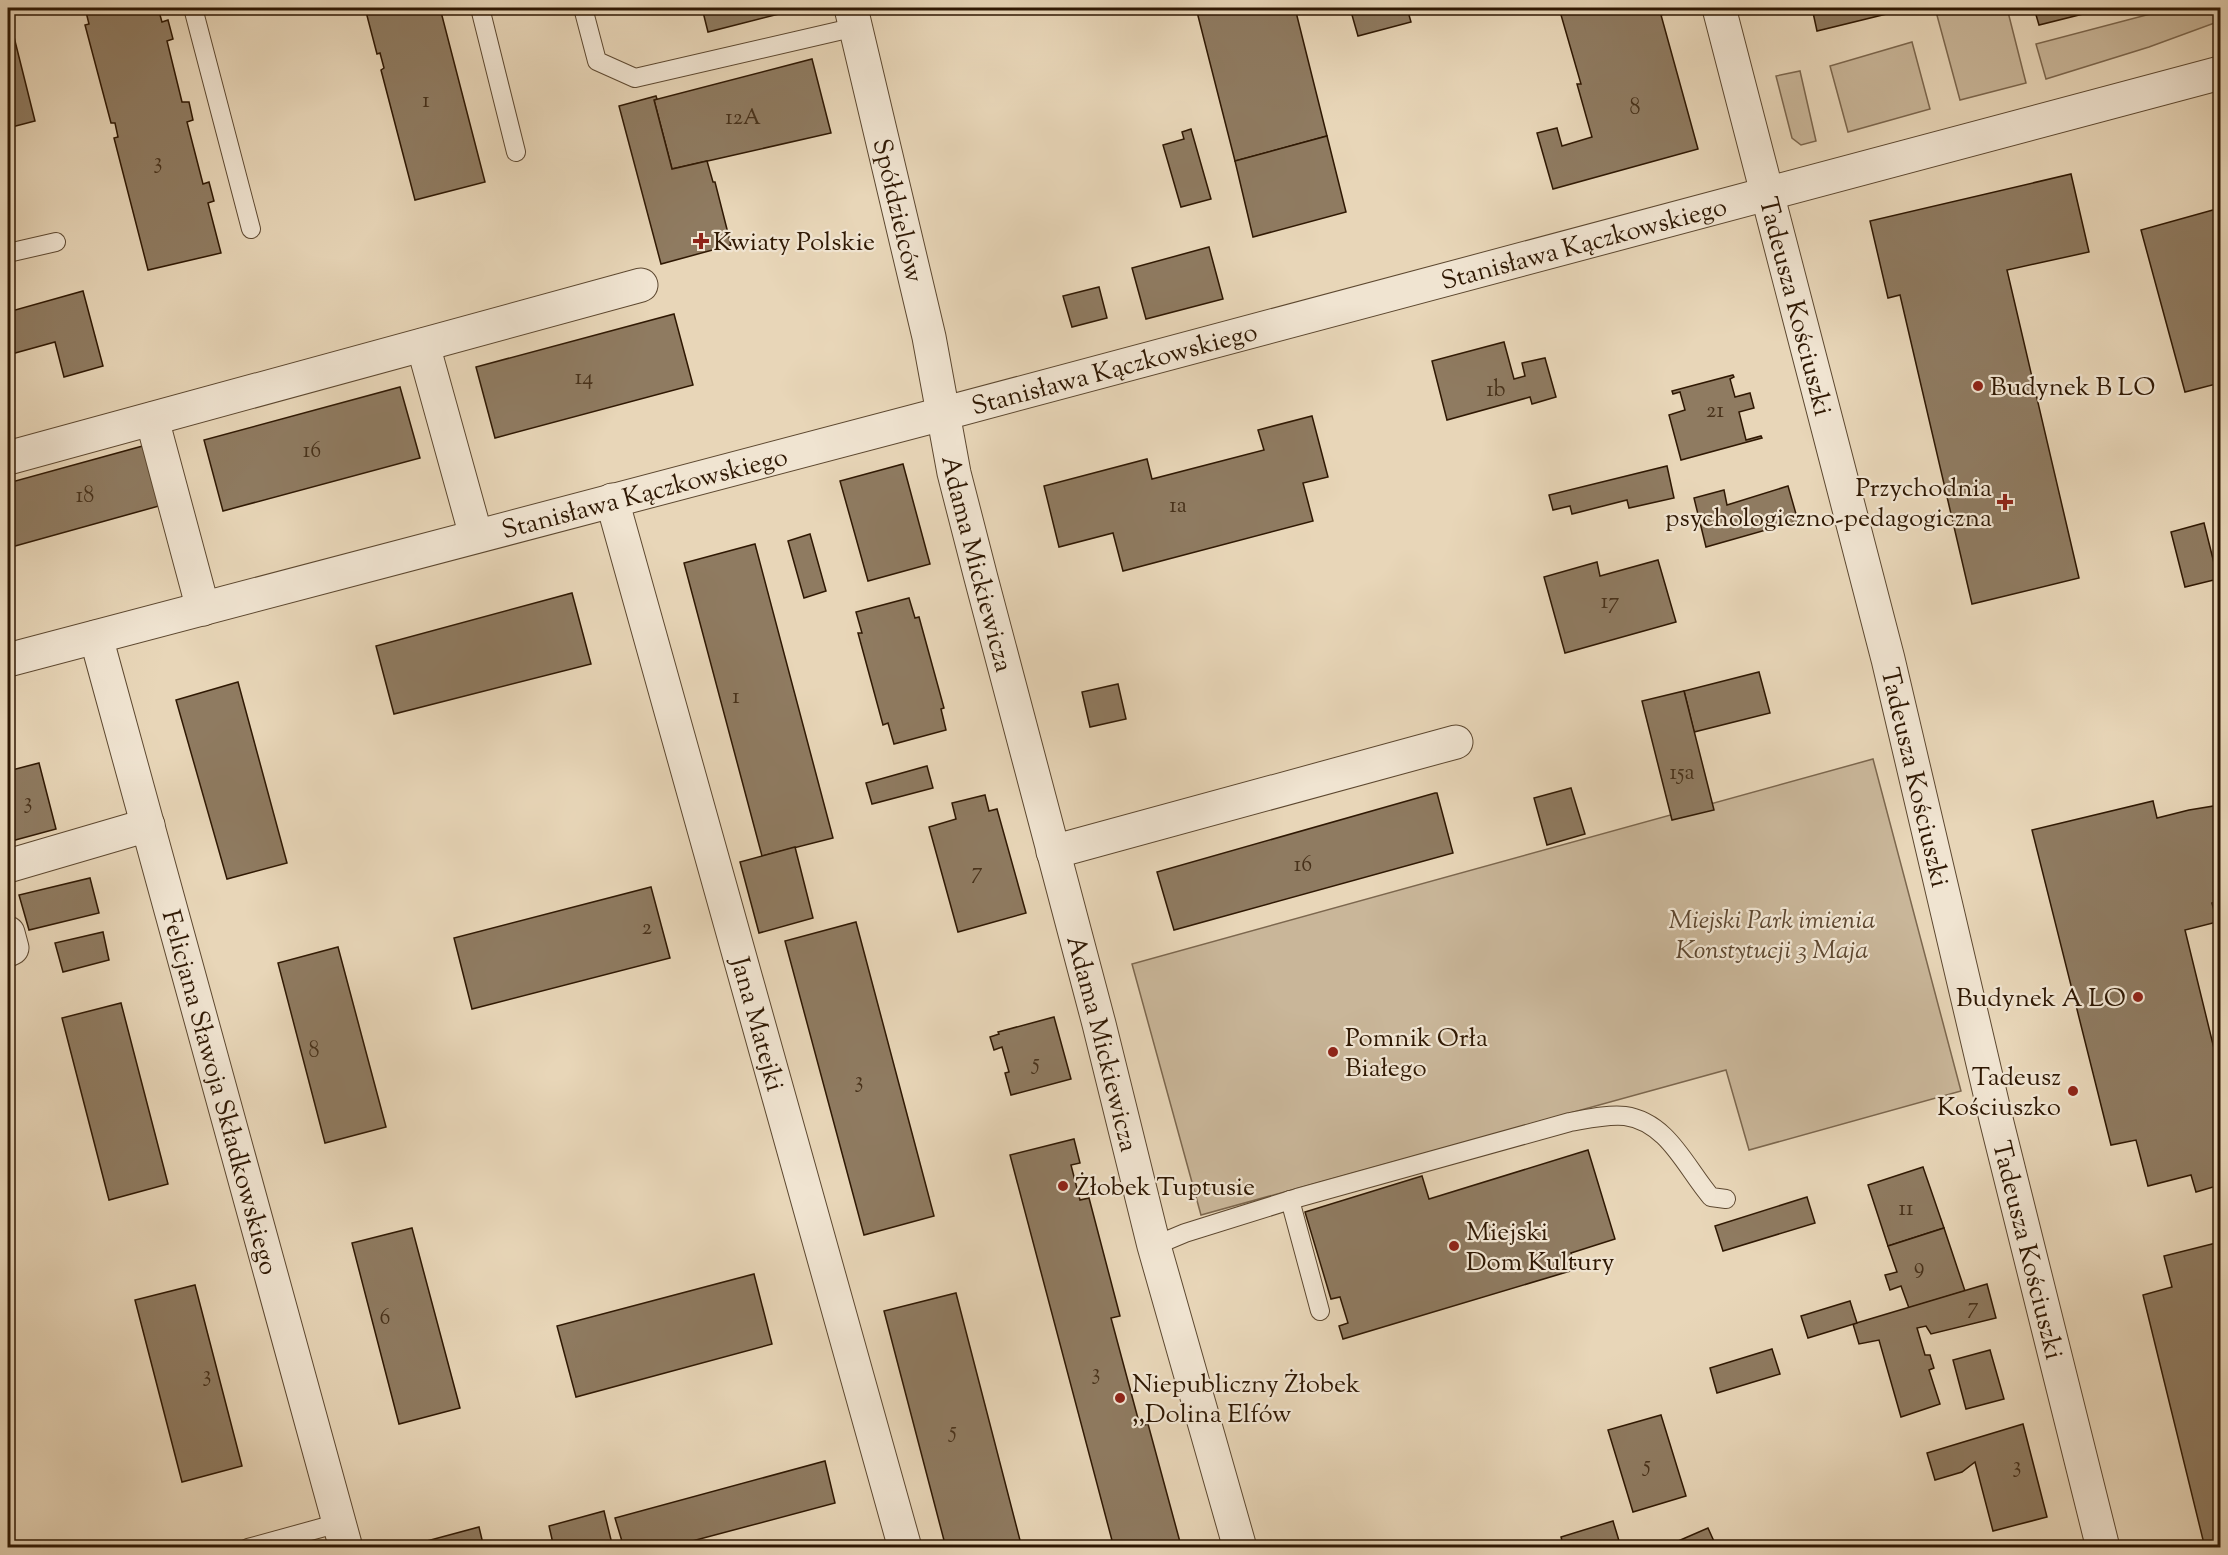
<svg xmlns="http://www.w3.org/2000/svg" width="2228" height="1555" font-family="'Sorts Mill Goudy',serif">
<style>
.green{fill:#c9b699;stroke:#7c674e;stroke-width:1.5}
.building{fill:#8f7b61;stroke:#2f1803;stroke-width:1.5}
.lines{fill:none;stroke-linecap:round;stroke-linejoin:round}
.service-casing{stroke:#5d4830;stroke-width:20}
.minor-casing{stroke:#5d4830;stroke-width:35}
.tertiary-casing{stroke:#5d4830;stroke-width:35}
.service{stroke:#f0e4d1;stroke-width:18}
.minor{stroke:#f0e4d1;stroke-width:33}
.tertiary{stroke:#f0e4d1;stroke-width:33}
.poi-dot{fill:#8f2418;stroke:#f0e4d1;stroke-width:2}
.labels{text-anchor:middle;stroke-width:4.5;stroke-linejoin:round;paint-order:stroke}
.number-label{font-size:22px;fill:#47311a}
.street-label{font-size:26px;fill:#2f1803;stroke:#f0e4d1}
.poi-label{font-size:26px;fill:#2f1803;stroke:#f0e4d1;text-anchor:start}
.park-label{font-size:26px;font-style:italic;fill:#5d4730;stroke:#f0e4d1}
</style>
<rect width="100%" height="100%" fill="#e8d6b8"/>
<filter id="stains"><feTurbulence type="fractalNoise" baseFrequency=".00333" numOctaves="4"/><feColorMatrix values="0 0 0 0 .2 0 0 0 0 .09 0 0 0 0 .02 0 0 0 .5 -.17"/></filter>
<radialGradient id="worn" r=".72"><stop offset=".6" stop-color="#630" stop-opacity="0"/><stop offset="1" stop-color="#630" stop-opacity=".3"/></radialGradient>
<!-- green -->
<g class="green">
<polygon points="1935,8 2007,8 2026,83 1960,100"/>
<polygon points="2173,8 2220,8 2220,21 2149,47 2046,79 2036,44"/>
<polygon points="1912,42 1930,109 1848,132 1830,66"/>
<polygon points="1800,71 1816,141 1801,145 1792,138 1776,76"/>
<polygon points="1873,759 1961,1091 1749,1150 1726,1070 1201,1215 1132,964"/>
</g>
<!-- building -->
<g class="building">
<polygon points="85,8 158,8 162,22 168,20 173,39 167,41 182,102 189,102 193,120 187,122 203,184 209,182 214,201 208,203 221,253 148,270 114,138 118,137 115,123 111,123 85,25 89,24"/>
<polygon points="365,8 440,8 485,182 415,200 381,70 384,68 380,53 377,54"/>
<polygon points="702,8 777,8 779,14 708,32"/>
<polygon points="1196,8 1295,8 1327,136 1235,161"/>
<polygon points="1350,8 1407,8 1411,22 1358,36"/>
<polygon points="1559,8 1663,8 1664,14 1661,15 1698,149 1553,189 1537,133 1557,128 1562,146 1592,137 1577,84 1581,84"/>
<polygon points="1812,8 1902,8 1903,10 1817,31"/>
<polygon points="2034,8 2107,8 2039,25"/>
<polygon points="8,13 35,121 8,128"/>
<polygon points="812,59 831,133 672,169 654,100"/>
<polygon points="656,96 657,99 654,100 672,169 707,161 713,182 715,182 731,245 661,264 619,106"/>
<polygon points="1191,129 1211,199 1181,207 1163,145 1184,139 1182,132"/>
<polygon points="1327,136 1346,212 1253,237 1235,161"/>
<polygon points="2071,174 2089,252 2007,270 2079,578 1972,604 1900,295 1888,298 1870,221"/>
<polygon points="2220,208 2220,383 2185,392 2141,230"/>
<polygon points="1209,247 1223,299 1146,319 1132,268"/>
<polygon points="1099,287 1107,318 1072,327 1063,296"/>
<polygon points="83,291 103,366 64,377 55,342 8,355 8,312"/>
<polygon points="674,314 693,385 495,438 476,367"/>
<polygon points="1504,342 1514,379 1525,376 1522,363 1545,358 1556,397 1532,404 1530,397 1447,420 1432,361"/>
<polygon points="1733,375 1734,377 1730,379 1735,397 1750,393 1754,408 1739,412 1746,440 1761,436 1762,438 1681,460 1669,415 1685,410 1680,392 1673,394 1672,391"/>
<polygon points="400,387 420,458 223,511 204,440"/>
<polygon points="1312,416 1328,477 1303,483 1313,521 1123,571 1113,533 1059,547 1044,486 1147,459 1152,479 1264,450 1258,430"/>
<polygon points="150,444 166,504 8,548 8,483"/>
<polygon points="903,464 930,564 868,581 840,481"/>
<polygon points="1667,466 1674,498 1629,508 1627,500 1572,514 1570,506 1553,510 1549,495"/>
<polygon points="1788,486 1798,521 1706,547 1694,498 1724,490 1727,505"/>
<polygon points="2204,523 2218,579 2185,587 2171,532"/>
<polygon points="810,534 826,591 804,598 788,541"/>
<polygon points="755,544 833,838 762,856 684,563"/>
<polygon points="1658,560 1676,622 1565,653 1544,577 1597,562 1600,576"/>
<polygon points="572,593 591,664 394,714 376,646"/>
<polygon points="909,598 915,618 919,617 944,708 941,709 946,730 894,744 888,723 883,725 858,633 862,633 856,612"/>
<polygon points="1759,672 1770,713 1694,732 1684,691"/>
<polygon points="238,682 287,863 227,879 176,700"/>
<polygon points="1118,684 1126,719 1090,727 1082,692"/>
<polygon points="1684,691 1714,810 1672,820 1642,701"/>
<polygon points="39,763 56,829 8,842 8,771"/>
<polygon points="927,766 933,788 872,804 866,783"/>
<polygon points="1571,788 1585,834 1547,845 1534,798"/>
<polygon points="1435,793 1437,793 1453,853 1174,930 1157,872"/>
<polygon points="985,795 989,811 997,809 1026,913 958,932 929,827 956,819 952,803"/>
<polygon points="2153,801 2157,818 2189,810 2220,805 2220,901 2212,903 2217,922 2185,930 2220,1073 2220,1185 2196,1192 2191,1175 2148,1186 2136,1140 2111,1145 2032,830"/>
<polygon points="795,847 813,918 759,933 740,862"/>
<polygon points="90,878 99,913 29,930 19,895"/>
<polygon points="651,887 670,958 472,1009 454,938"/>
<polygon points="856,922 934,1216 864,1235 785,941"/>
<polygon points="103,932 109,960 63,972 55,943"/>
<polygon points="338,947 386,1127 325,1143 278,963"/>
<polygon points="121,1003 168,1184 109,1200 62,1018"/>
<polygon points="1054,1017 1071,1079 1011,1095 1005,1073 1009,1072 1002,1047 994,1050 990,1037 999,1034 998,1032"/>
<polygon points="1074,1139 1080,1163 1071,1165 1080,1200 1089,1198 1120,1316 1111,1318 1140,1426 1148,1424 1180,1542 1171,1544 1172,1548 1114,1548 1010,1155"/>
<polygon points="1588,1150 1615,1239 1571,1253 1577,1269 1343,1339 1339,1326 1348,1323 1340,1297 1331,1299 1305,1212 1422,1176 1429,1199"/>
<polygon points="1923,1167 1944,1228 1888,1246 1868,1185"/>
<polygon points="1807,1197 1815,1223 1723,1251 1715,1226"/>
<polygon points="412,1228 460,1408 399,1424 352,1243"/>
<polygon points="1944,1228 1965,1291 1909,1308 1901,1286 1890,1290 1885,1275 1897,1272 1888,1246"/>
<polygon points="2220,1242 2220,1548 2205,1548 2143,1295 2172,1287 2164,1256"/>
<polygon points="754,1274 772,1344 576,1397 557,1326"/>
<polygon points="1987,1284 1996,1318 1931,1334 1926,1326 1917,1328 1925,1355 1930,1355 1934,1368 1929,1370 1940,1404 1901,1417 1879,1340 1859,1344 1853,1324"/>
<polygon points="195,1285 242,1466 182,1482 135,1300"/>
<polygon points="956,1293 1022,1548 946,1548 884,1311"/>
<polygon points="1850,1301 1857,1323 1808,1338 1801,1316"/>
<polygon points="1772,1349 1780,1374 1717,1393 1710,1368"/>
<polygon points="1990,1350 2004,1399 1966,1409 1953,1360"/>
<polygon points="1661,1415 1686,1496 1633,1512 1608,1430"/>
<polygon points="2023,1424 2047,1517 1993,1531 1975,1462 1962,1472 1935,1480 1927,1453"/>
<polygon points="825,1461 835,1503 666,1548 624,1548 615,1518"/>
<polygon points="604,1511 613,1548 554,1548 549,1526"/>
<polygon points="1613,1521 1620,1544 1610,1548 1564,1548 1561,1537"/>
<polygon points="479,1527 484,1548 408,1548 408,1546"/>
<polygon points="1708,1528 1717,1548 1662,1548"/>
</g>
<g class="lines">
<defs>
<g id="service">
<polyline points="193,8 251,229"/>
<polyline points="480,8 516,152"/>
<polyline points="583,8 597,61 635,78 856,27"/>
<polyline points="8,253 56,242"/>
<polyline points="1290,1200 1320,1311"/>
<path d="M1154,1246L1185,1233L1297,1198L1570,1122C1587,1119 1608,1114 1625,1116C1668,1122 1686,1168 1711,1197L1726,1199"/>
<polyline points="248,1548 339,1523"/>
</g>
<g id="minor">
<path id="s1" d="M851,8L929,337L954,473L981,578L1099,1024L1154,1246L1240,1548"/>
<path id="s2" d="M1719,8L1888,659L1996,1119L2103,1548"/>
<polyline points="423,345 476,536"/>
<polyline points="152,419 203,609"/>
<polyline points="8,458 641,285"/>
<path id="s3" d="M612,500L905,1548"/>
<path id="s4" d="M96,637L346,1548"/>
<polyline points="1053,852 1456,742"/>
<polyline points="8,866 148,825"/>
<polyline points="8,933 12,948 8,950"/>
</g>
<g id="tertiary">
<path id="s5" d="M8,660L942,414L2220,73"/>
</g>
</defs>
<!-- service casing -->
<use href="#service" class="service-casing"/>
<!-- minor casing -->
<use href="#minor" class="minor-casing"/>
<!-- tertiary casing -->
<use href="#tertiary" class="tertiary-casing"/>
<!-- service -->
<use href="#service" class="service"/>
<!-- minor -->
<use href="#minor" class="minor"/>
<!-- tertiary -->
<use href="#tertiary" class="tertiary"/>
</g>
<!-- markers -->
<g class="poi-dot">
<path d="M698 232h6v6h6v6h-6v6h-6v-6h-6v-6h6z"/>
<circle cx="1978" cy="386" r="6"/>
<path d="M2002 493h6v6h6v6h-6v6h-6v-6h-6v-6h6z"/>
<circle cx="2138" cy="997" r="6"/>
<circle cx="1333" cy="1052" r="6"/>
<circle cx="2073" cy="1091" r="6"/>
<circle cx="1063" cy="1186" r="6"/>
<circle cx="1454" cy="1246" r="6"/>
<circle cx="1120" cy="1398" r="6"/>
</g>
<g class="labels">
<!-- number labels -->
<g class="number-label">
<text x="426" y="107">1</text>
<text x="1635" y="114">8</text>
<text x="743" y="124">12A</text>
<text x="158" y="168">3</text>
<text x="584" y="384">14</text>
<text x="1496" y="396">1b</text>
<text x="1715" y="417">21</text>
<text x="312" y="457">16</text>
<text x="85" y="502">18</text>
<text x="1178" y="512">1a</text>
<text x="1610" y="608">17</text>
<text x="736" y="703">1</text>
<text x="1682" y="779">15a</text>
<text x="28" y="808">3</text>
<text x="1303" y="871">16</text>
<text x="977" y="878">7</text>
<text x="647" y="934">2</text>
<text x="314" y="1057">8</text>
<text x="1036" y="1069">5</text>
<text x="859" y="1087">3</text>
<text x="1906" y="1215">11</text>
<text x="1919" y="1273">9</text>
<text x="1973" y="1313">7</text>
<text x="385" y="1324">6</text>
<text x="1096" y="1379">3</text>
<text x="207" y="1381">3</text>
<text x="953" y="1437">5</text>
<text x="1647" y="1471">5</text>
<text x="2017" y="1472">3</text>
</g>
<!-- street labels -->
<g class="street-label">
<text dy="9" stroke="none"><textPath href="#s1" startOffset="208">Spółdzielców</textPath></text>
<text dy="9" stroke="none"><textPath href="#s5" startOffset="1630">Stanisława Kączkowskiego</textPath></text>
<text dy="9" stroke="none"><textPath href="#s2" startOffset="308">Tadeusza Kościuszki</textPath></text>
<text dy="9" stroke="none"><textPath href="#s5" startOffset="1144">Stanisława Kączkowskiego</textPath></text>
<text dy="9" stroke="none"><textPath href="#s5" startOffset="658">Stanisława Kączkowskiego</textPath></text>
<text dy="9" stroke="none"><textPath href="#s1" startOffset="570">Adama Mickiewicza</textPath></text>
<text dy="9" stroke="none"><textPath href="#s2" startOffset="794">Tadeusza Kościuszki</textPath></text>
<text dy="9" stroke="none"><textPath href="#s3" startOffset="544">Jana Matejki</textPath></text>
<text dy="9" stroke="none"><textPath href="#s1" startOffset="1066">Adama Mickiewicza</textPath></text>
<text dy="9" stroke="none"><textPath href="#s4" startOffset="472">Felicjana Sławoja Składkowskiego</textPath></text>
<text dy="9" stroke="none"><textPath href="#s2" startOffset="1280">Tadeusza Kościuszki</textPath></text>
</g>
<!-- poi labels -->
<g class="poi-label">
<text x="713" y="250">Kwiaty Polskie</text>
<text x="1990" y="395">Budynek B LO</text>
<text x="1992" y="496" text-anchor="end">Przychodnia<tspan x="1992" dy="30">psychologiczno-pedagogiczna</tspan></text>
<text x="2126" y="1006" text-anchor="end">Budynek A LO</text>
<text x="1345" y="1046">Pomnik Orła<tspan x="1345" dy="30">Białego</tspan></text>
<text x="2061" y="1085" text-anchor="end">Tadeusz<tspan x="2061" dy="30">Kościuszko</tspan></text>
<text x="1075" y="1195">Żłobek Tuptusie</text>
<text x="1466" y="1240">Miejski<tspan x="1466" dy="30">Dom Kultury</tspan></text>
<text x="1132" y="1392">Niepubliczny Żłobek<tspan x="1132" dy="30">,,Dolina Elfów</tspan></text>
</g>
<!-- park labels -->
<g class="park-label">
<text x="1772" y="928">Miejski Park imienia<tspan x="1772" dy="30">Konstytucji 3 Maja</tspan></text>
</g>
</g>
<!-- margin -->
<rect width="2228" height="1555" fill="none" stroke="#e8d6b8" stroke-width="30"/>
<rect x="9" y="9" width="2210" height="1537" fill="none" stroke="#2f1803" stroke-width="3"/>
<rect x="15" y="15" width="2198" height="1525" fill="none" stroke="#2f1803" stroke-width="1.5"/>
<rect width="100%" height="100%" filter="url(#stains)"/>
<rect width="100%" height="100%" fill="url(#worn)"/>
</svg>
